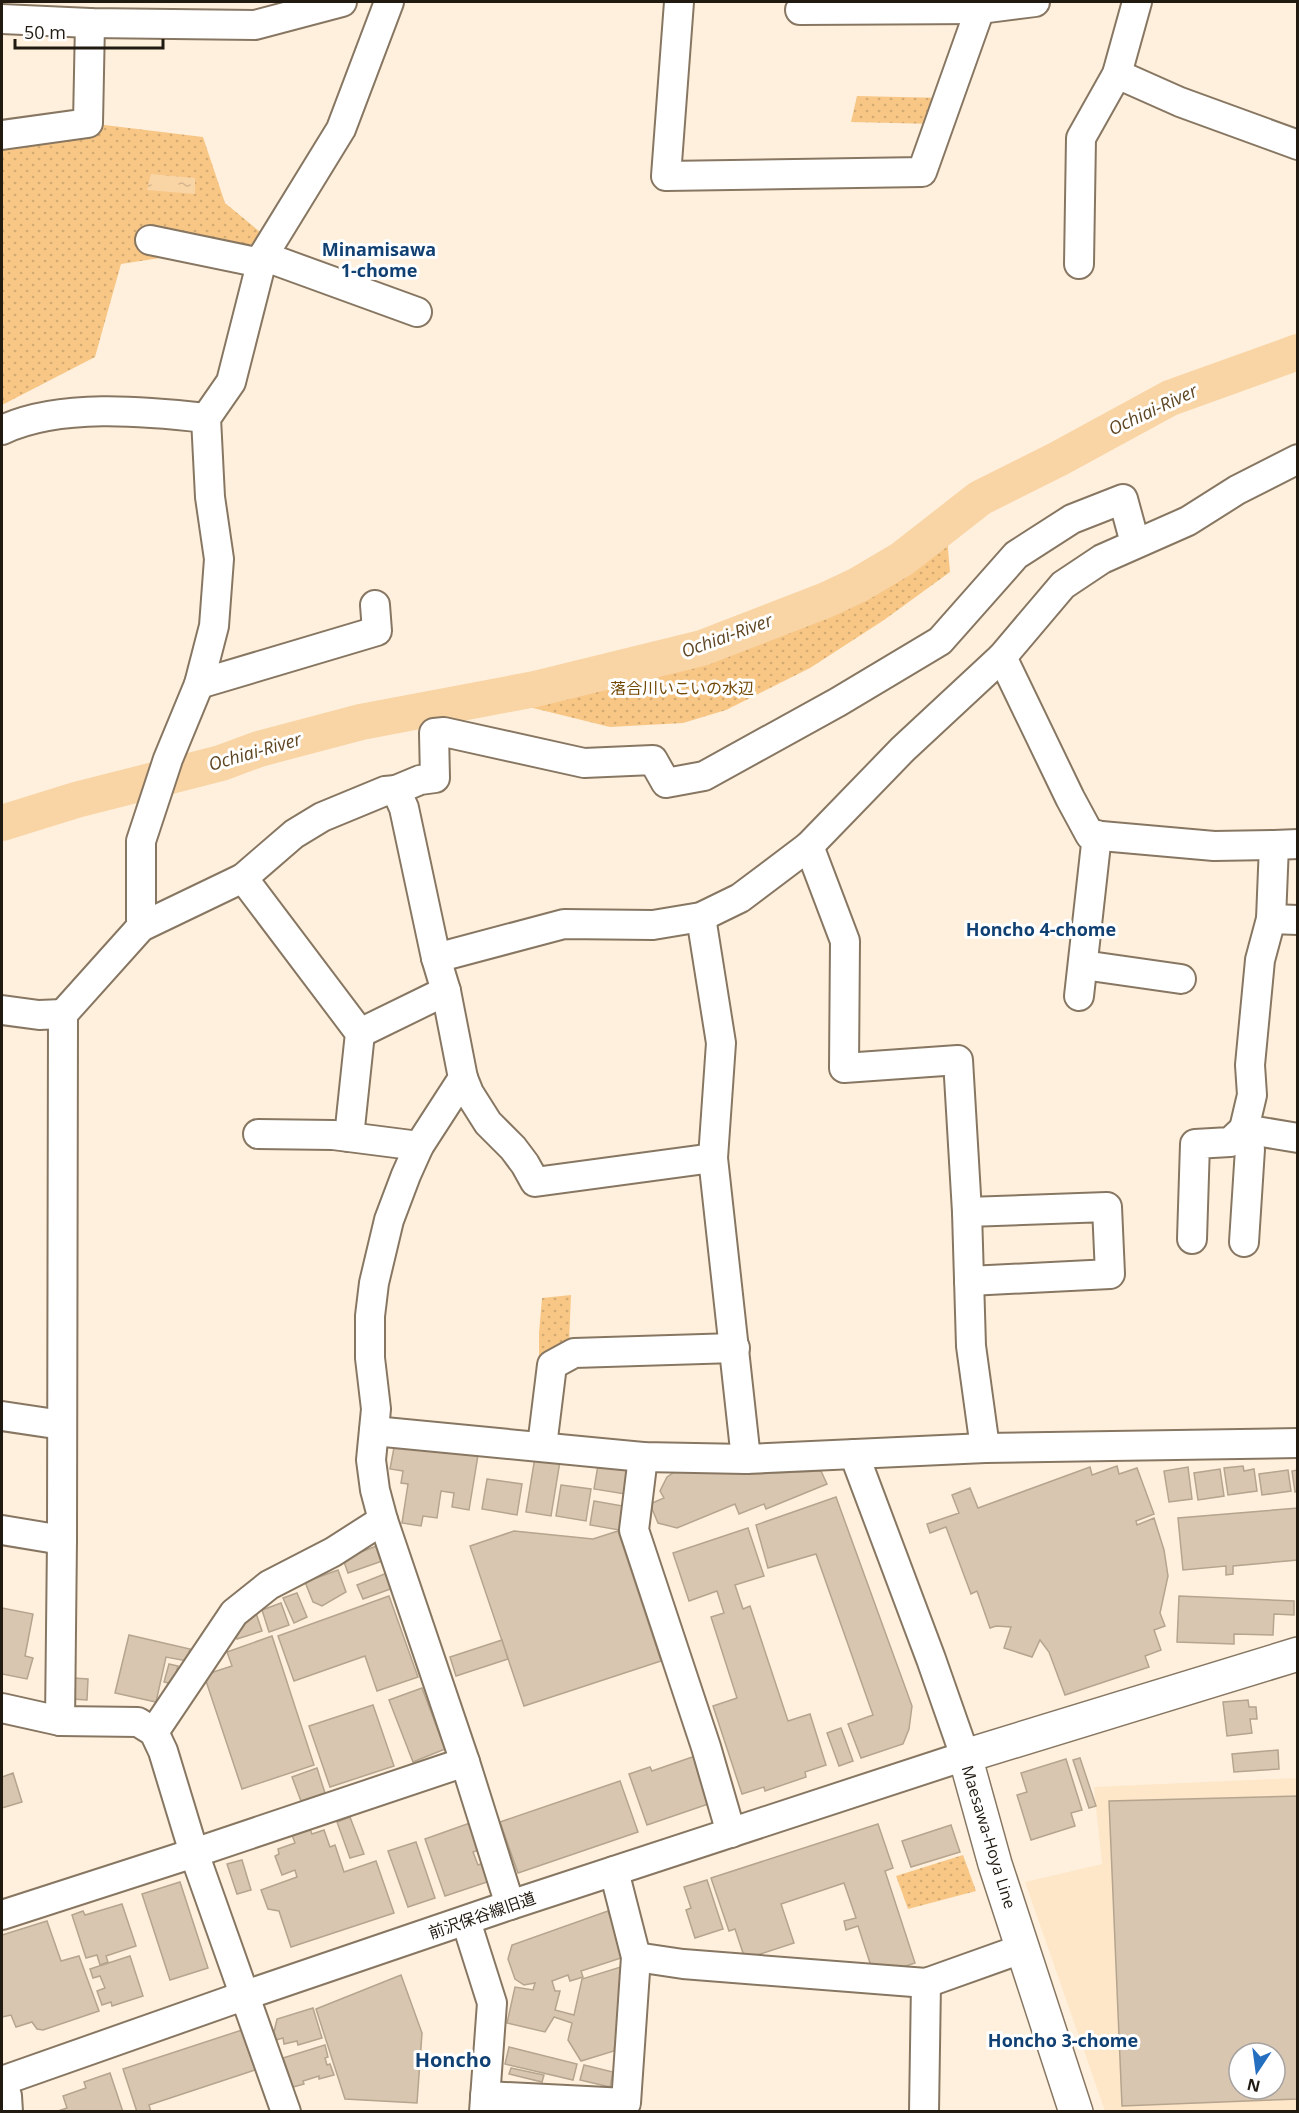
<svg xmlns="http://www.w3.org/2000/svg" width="1299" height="2113" font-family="'Open Sans','Noto Sans JP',sans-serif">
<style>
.built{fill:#fee7c9;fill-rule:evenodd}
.grass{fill:url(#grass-dots)}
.water{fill:url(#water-ripples)}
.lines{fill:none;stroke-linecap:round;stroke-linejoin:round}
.river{stroke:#f9d4a5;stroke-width:36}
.building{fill:#d9c6b0;stroke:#b5a48e;stroke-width:1.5;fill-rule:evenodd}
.minor-casing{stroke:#877762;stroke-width:32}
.major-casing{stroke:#877762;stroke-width:36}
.minor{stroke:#fff;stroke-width:28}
.major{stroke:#fff;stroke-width:33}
.labels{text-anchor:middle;stroke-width:6;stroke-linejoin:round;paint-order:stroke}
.park-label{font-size:16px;fill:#724a07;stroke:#fff}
.street-label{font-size:16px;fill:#201a11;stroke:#fff}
.neighbourhood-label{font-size:18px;font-weight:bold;fill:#114073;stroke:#fff}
.water-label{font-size:18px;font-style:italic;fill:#5f4623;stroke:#fff}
.quarter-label{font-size:20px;font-weight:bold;fill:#114073;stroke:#fff}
</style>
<defs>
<pattern id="grass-dots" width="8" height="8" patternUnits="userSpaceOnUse" patternTransform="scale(1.5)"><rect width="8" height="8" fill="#f8c786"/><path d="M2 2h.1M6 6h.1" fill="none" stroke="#d4aa73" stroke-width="1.8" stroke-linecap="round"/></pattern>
<pattern id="water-ripples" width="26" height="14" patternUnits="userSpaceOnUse" patternTransform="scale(1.5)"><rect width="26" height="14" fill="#f9d4a5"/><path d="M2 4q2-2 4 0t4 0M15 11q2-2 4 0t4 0" fill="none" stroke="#d5b58d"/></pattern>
</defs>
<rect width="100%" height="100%" fill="#fff0dd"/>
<!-- built -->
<path class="built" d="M1297,1778V2111H1105L1025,1882L1102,1864L1094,1787ZM1239,2053H1275V2089H1239Z"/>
<!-- grass -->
<g class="grass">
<polygon points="857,96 945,98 936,124 851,122"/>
<polygon points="88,123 203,137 225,203 271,241 121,264 95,357 2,405 2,136"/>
<polygon points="946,525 950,572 884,620 810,668 726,710 683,723 610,727 529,707 525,691 702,648 826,600 902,559"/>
<polygon points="571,1295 569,1344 539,1359 539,1333 542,1298"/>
<polygon points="963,1855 976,1891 908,1909 896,1876"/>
</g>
<!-- water -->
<polygon class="water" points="151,174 195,178 195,194 147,190"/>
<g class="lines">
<!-- river -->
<polyline class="river" points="2,823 76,800 221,763 259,749 361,722 535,689 702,648 826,600 858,585 902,559 980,498 1058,459 1170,398 1298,352"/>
</g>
<!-- building -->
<g class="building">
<polygon points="395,1442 478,1455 469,1510 452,1507 454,1493 441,1491 437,1518 423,1516 421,1526 402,1523 408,1484 401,1483 403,1471 390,1469"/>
<polygon points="535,1457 560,1461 551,1516 526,1512"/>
<polygon points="599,1459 630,1464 625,1494 594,1489"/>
<polygon points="1117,1466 1119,1474 1137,1468 1154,1514 1136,1521 1137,1525 1154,1518 1164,1550 1168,1576 1160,1613 1165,1626 1154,1630 1161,1650 1145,1656 1149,1667 1065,1695 1049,1652 1040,1640 1032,1657 1004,1648 1011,1627 996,1626 990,1628 977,1591 971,1594 946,1527 930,1533 927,1524 959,1513 952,1495 970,1488 978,1508 1090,1467 1092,1475"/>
<polygon points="1243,1466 1244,1471 1254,1469 1257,1491 1228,1495 1224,1468"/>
<polygon points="1188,1467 1192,1499 1169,1502 1164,1471"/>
<polygon points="679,1469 750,1474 821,1471 827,1484 766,1509 764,1504 739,1514 735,1504 677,1528 658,1523 650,1504 664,1498 660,1491 667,1477"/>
<polygon points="1220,1469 1224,1496 1198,1500 1194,1473"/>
<polygon points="1288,1470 1291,1491 1262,1495 1259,1474"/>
<polygon points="1298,1470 1298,1491 1295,1492 1292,1471"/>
<polygon points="487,1479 522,1484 517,1515 482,1509"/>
<polygon points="561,1485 591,1489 586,1521 556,1516"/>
<polygon points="836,1497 912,1706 909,1729 903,1744 861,1758 848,1724 873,1715 816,1554 768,1568 756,1525"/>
<polygon points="594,1501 623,1506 619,1530 590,1525"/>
<polygon points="1298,1508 1298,1560 1233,1566 1233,1574 1226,1575 1226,1566 1183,1570 1178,1518"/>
<polygon points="748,1528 764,1576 735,1585 743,1609 750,1606 788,1721 810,1714 826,1765 805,1772 806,1777 765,1791 764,1787 742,1794 713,1706 737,1698 711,1617 724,1613 717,1591 689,1601 673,1553"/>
<polygon points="514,1531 593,1539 618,1531 661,1661 524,1706 470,1546"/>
<polygon points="379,1545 385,1560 348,1573 343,1559"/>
<polygon points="338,1570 346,1592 322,1606 313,1602 305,1582"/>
<polygon points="387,1573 393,1588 363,1599 357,1585"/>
<polygon points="297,1593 307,1617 294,1623 283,1598"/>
<polygon points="389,1596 418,1677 377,1691 365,1656 294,1681 278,1636"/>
<polygon points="1179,1596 1294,1601 1294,1615 1274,1614 1273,1635 1234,1634 1234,1644 1177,1642"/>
<polygon points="281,1603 289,1625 269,1632 262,1610"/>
<polygon points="2,1608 33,1614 25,1656 33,1658 27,1679 2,1674"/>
<polygon points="256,1613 262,1631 237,1639 234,1631"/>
<polygon points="129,1635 190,1649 187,1661 166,1657 156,1702 115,1693"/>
<polygon points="272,1636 314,1765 242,1789 204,1675 232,1666 227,1652"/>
<polygon points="502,1640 508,1659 456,1676 450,1657"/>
<polygon points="169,1664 178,1666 173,1684 164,1682"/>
<polygon points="73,1678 88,1679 87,1700 72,1699"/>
<polygon points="422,1688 445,1749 413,1762 389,1700"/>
<polygon points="1248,1700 1249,1707 1256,1707 1257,1719 1250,1719 1252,1733 1227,1736 1223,1702"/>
<polygon points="373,1705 394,1766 330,1787 309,1726"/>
<polygon points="841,1728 853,1761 839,1766 827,1733"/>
<polygon points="1278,1750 1279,1769 1234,1772 1232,1754"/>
<polygon points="701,1754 717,1801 647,1825 629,1774 650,1767 652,1771"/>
<polygon points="1080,1758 1096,1806 1089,1808 1073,1760"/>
<polygon points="1066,1759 1082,1810 1071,1813 1075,1826 1031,1840 1017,1795 1027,1792 1021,1773"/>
<polygon points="317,1768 325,1793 301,1801 292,1777"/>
<polygon points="13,1773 22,1802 2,1808 2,1777"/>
<polygon points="620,1781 638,1832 518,1873 500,1822"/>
<path d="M1298,1796V2099L1122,2106L1109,1801ZM1239,2053H1275V2089H1239Z"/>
<polygon points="350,1817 364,1854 350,1858 337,1822"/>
<polygon points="470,1823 479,1850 473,1852 478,1865 483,1863 490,1881 445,1896 425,1839"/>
<polygon points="878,1824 893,1868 885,1871 915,1963 897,1969 871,1966 858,1926 846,1930 844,1921 856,1918 844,1883 781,1904 794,1943 745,1959 735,1929 729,1931 711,1878"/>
<polygon points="951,1825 960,1852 911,1867 902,1841"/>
<polygon points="310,1829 312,1834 324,1830 330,1847 335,1845 344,1872 376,1861 394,1913 291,1947 279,1911 268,1909 261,1890 297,1877 295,1870 282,1875 275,1856 279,1854 278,1849 295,1843 292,1835"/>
<polygon points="416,1842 435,1898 408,1907 388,1851"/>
<polygon points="242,1860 251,1890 237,1894 227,1864"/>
<polygon points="707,1880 723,1929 695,1938 686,1910 691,1908 684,1887"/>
<polygon points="180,1882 208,1968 170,1980 142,1894"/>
<polygon points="122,1904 136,1946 106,1956 108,1962 100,1965 97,1955 86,1958 72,1915 83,1911 85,1915"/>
<polygon points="608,1911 624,1957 581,1971 583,1977 570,1981 568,1975 552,1981 555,1991 560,1991 555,2010 574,2015 582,1979 627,1965 614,2051 581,2061 568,2040 572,2023 554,2017 545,2032 507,2023 515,1987 533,1990 535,1983 524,1985 515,1979 508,1959 512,1945"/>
<polygon points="47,1921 61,1961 79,1956 99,2011 43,2030 37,2029 32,2022 16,2027 11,2015 2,2017 2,1935"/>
<polygon points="130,1956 143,1996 112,2006 111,2002 102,2005 97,1991 105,1988 100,1976 93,1978 90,1969"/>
<polygon points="401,1975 422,2033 417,2103 345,2099 316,2009"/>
<polygon points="313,2008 322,2038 298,2045 297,2041 284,2044 283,2038 276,2040 274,2032 277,2019"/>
<polygon points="242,2030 255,2070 149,2105 151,2112 137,2112 123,2069"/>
<polygon points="325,2045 328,2057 325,2058 327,2065 330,2064 334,2075 319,2079 319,2076 303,2081 304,2084 293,2087 283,2058"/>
<polygon points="509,2047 577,2064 573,2080 505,2064"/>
<polygon points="584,2065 613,2072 610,2087 580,2080"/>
<polygon points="511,2068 544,2075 542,2082 509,2074"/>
<polygon points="110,2073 123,2112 55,2112 67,2108 63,2096 86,2088 84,2082"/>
</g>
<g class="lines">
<defs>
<g id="minor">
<polyline points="679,2 666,176 922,172 980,9"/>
<polyline points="800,10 980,9 1035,2"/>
<polyline points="2,19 90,23 255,25 342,2"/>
<polyline points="1117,74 1180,102 1298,145"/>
<polyline points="2,135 88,123 90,23"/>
<polyline points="150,240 261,263"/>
<polyline points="263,256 417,312"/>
<polyline points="1079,264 1081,138 1117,74 1137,2"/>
<path d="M2,430C59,403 144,411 206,418"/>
<polyline points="1002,657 1070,798 1090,835 1214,846 1274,845"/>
<polyline points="199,684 377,631 375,605"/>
<polyline points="396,790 420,780 435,778 434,733 444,732 584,763 653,760 666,783 704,776 838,702 940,641 1016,555 1072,519 1123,499 1135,543"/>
<polyline points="1298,844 1274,845 1271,919 1260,960 1250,1065 1252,1095 1244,1129 1298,1138"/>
<polyline points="809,846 845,941 844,1068 958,1060 967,1212 971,1346 985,1448"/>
<polyline points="243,878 360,1033 349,1137"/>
<polyline points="701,917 721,1043 713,1158 746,1459"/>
<polyline points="1271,919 1298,920"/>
<polyline points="141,927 141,841 168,759 199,684 214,626 219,559 210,497 206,418 231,382 263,256 341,129 389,2"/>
<polyline points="436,958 564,924 653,925 701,917 740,898 809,846 903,749 1002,657 1063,585 1102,559 1188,521 1237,490 1298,459"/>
<polyline points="1083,965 1181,979"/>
<polyline points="1079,996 1097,835"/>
<polyline points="2,1010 39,1015 63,1014"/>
<polyline points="360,1033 446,991"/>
<polyline points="463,1078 469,1093 488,1123 513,1148 525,1164 535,1182 713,1158"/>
<polyline points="258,1134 333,1135 419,1146"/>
<polyline points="967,1212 1107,1207 1110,1274 969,1281"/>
<polyline points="1192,1239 1195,1144 1230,1142 1244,1129 1250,1149 1244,1242"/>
<polyline points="2,1416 62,1425"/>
<polyline points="374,1431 643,1457 746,1459 985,1448 1298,1443"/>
<polyline points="542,1446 552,1365 574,1353 735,1348"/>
<polyline points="643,1457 634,1530 706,1747 731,1833"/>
<polyline points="2,1530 62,1540"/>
<polyline points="2,1708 60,1721 138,1722 154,1732 163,1751 194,1853 286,2112"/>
<polyline points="60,1721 62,1540 63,1014 141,927 243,878 294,834 322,817 385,791 396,790 404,808 436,958 446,991 463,1078 419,1146 406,1175 389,1220 374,1283 370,1316 370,1358 376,1409 371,1460 375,1490 383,1520 465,1762 510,1905"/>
<polyline points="154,1732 234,1613 269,1585 333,1552 383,1520"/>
<polyline points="2,1915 194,1853 465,1762"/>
<polyline points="466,1921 492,2003 484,2112"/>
<polyline points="636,1957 683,1964 926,1983 1024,1948"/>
<polyline points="2,2081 246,1995 510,1905 965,1756 931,1659 854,1454"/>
<polyline points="2,2083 7,2096 8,2112"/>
<polyline points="485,2096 626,2103 636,1957 614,1871"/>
<polyline points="924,2112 926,1983"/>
</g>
<polyline id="major" points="1076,2112 995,1864 965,1756 1298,1654"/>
</defs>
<!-- minor casing -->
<use href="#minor" class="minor-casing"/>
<!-- major casing -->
<use href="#major" class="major-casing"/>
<!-- minor -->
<use href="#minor" class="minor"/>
<!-- major -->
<use href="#major" class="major"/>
</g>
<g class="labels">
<!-- park labels -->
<g class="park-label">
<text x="682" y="694">落合川いこいの水辺</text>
</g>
<!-- street labels -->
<g class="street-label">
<text transform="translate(989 1837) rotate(73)" y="6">Maesawa-Hoya Line</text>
<text transform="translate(482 1915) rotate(-19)" y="6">前沢保谷線旧道</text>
</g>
<!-- neighbourhood labels -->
<g class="neighbourhood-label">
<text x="379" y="256">Minamisawa<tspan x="379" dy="21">1-chome</tspan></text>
<text x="1041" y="936">Honcho 4-chome</text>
<text x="1063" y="2047">Honcho 3-chome</text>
</g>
<!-- water labels -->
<g class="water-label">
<text transform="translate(1153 410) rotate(-25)" y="6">Ochiai-River</text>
<text transform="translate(727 636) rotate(-20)" y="6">Ochiai-River</text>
<text transform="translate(255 752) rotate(-16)" y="6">Ochiai-River</text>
</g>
<!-- quarter labels -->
<g class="quarter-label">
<text x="453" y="2067">Honcho</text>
</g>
</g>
<!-- border -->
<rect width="1299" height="2113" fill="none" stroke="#201a11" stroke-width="6"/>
<!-- north arrow -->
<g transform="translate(1257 2071) rotate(193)"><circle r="28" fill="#ffffff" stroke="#a6a3a0" stroke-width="1.5"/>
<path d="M0-4.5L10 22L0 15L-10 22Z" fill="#246fbf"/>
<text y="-9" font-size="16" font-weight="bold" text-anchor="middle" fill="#201a11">N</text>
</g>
<!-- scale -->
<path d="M15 39v9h148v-9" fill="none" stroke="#201a11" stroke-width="3"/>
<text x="24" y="39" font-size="18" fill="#201a11" stroke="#ffffff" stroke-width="4.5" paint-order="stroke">50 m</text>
</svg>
